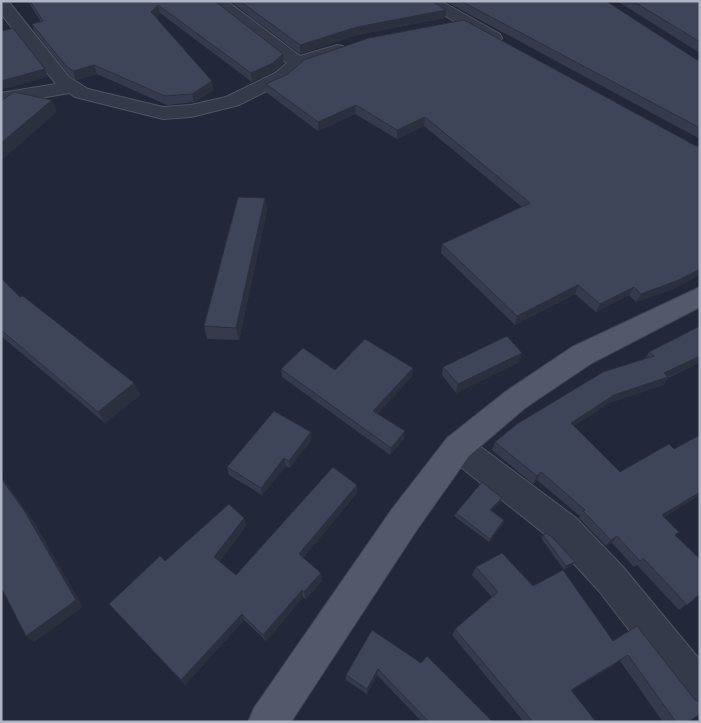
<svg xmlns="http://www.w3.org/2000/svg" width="701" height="723" font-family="'Varela Round',sans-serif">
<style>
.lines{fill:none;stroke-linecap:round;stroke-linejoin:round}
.minor-casing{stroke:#505564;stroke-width:2}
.major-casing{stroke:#3e4453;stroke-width:2}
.minor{fill:#353a4a;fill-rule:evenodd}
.major{fill:#53596a;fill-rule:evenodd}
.wall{fill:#353b4d}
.shaded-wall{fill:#2b303e}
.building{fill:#3e4559;stroke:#2b303e}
</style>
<rect width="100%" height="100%" fill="#222839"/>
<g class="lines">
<defs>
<g id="minor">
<polygon points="1,1 8,1 69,77 88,89 163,107 191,105 226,97 275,73 287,63 209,1 227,1 300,56 337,45 343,46 346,50 343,54 304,67 287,81 239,105 191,117 163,119 75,97 69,93 1,105 1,93 56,84 1,14"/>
<polygon points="421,1 441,1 500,34 502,38 500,42 488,42"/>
<polygon points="458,434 469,438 576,518 623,567 700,660 700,709 686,704 599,591 552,540 447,456 443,447 447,438"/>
</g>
<polygon id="major" points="700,287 700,307 592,363 525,408 469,456 416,531 291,722 248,722 254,708 392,509 447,438 505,392 572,347"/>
</defs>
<!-- minor casing -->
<use href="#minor" class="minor-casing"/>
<!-- major casing -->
<use href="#major" class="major-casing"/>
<!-- minor -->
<use href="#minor" class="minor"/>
<!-- major -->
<use href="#major" class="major"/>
</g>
<!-- wall -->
<g class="wall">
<polygon points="28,1 215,1 284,63 274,71 252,82 160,13 156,17 214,90 194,102 167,105 97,74 76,80 70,76 35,32 32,24 41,22"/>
<polygon points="230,1 432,1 446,10 445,18 357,35 300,54"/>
<polygon points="445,1 606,1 697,60 700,60 700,139"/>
<polygon points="617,1 700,1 700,53"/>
<polygon points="266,84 696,146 674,289 636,302 629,295 596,312 575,294 515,325 441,253 442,244 522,207 424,126 397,139 355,114 318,131 267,93"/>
<polygon points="265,198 267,211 239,340 207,339 204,326"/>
<polygon points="1,278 20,297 134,383 140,395 105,423 1,336"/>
<polygon points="700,326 700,362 668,378 663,385 609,403 574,426 620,472 700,495 664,517 675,535 700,594 679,610 637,565 634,567 612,543 606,546 579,518 580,516 537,480 533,484 492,450 495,442 645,359 649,352"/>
<polygon points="522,353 519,362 456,393 442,375 443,367"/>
<polygon points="413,368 412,376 377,414 404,439 390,455 282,377 281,369 335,370"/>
<polygon points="312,439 290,468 286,466 262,495 229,475 227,467"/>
<polygon points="357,485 357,493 303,558 322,581 306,599 303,597 266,641 244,620 185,685 109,604 165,561 244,518 246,526 219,562 236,575"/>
<polygon points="501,501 491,511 504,520 503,524 489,542 454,516 456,513"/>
<polygon points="543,535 575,562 572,565 564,570 541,538"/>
<polygon points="476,567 533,586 613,641 637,626 688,722 663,722 620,661 571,691 596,722 524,722 452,635 455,629 492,597 472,575"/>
<polygon points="372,630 493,722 422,722 377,675 367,694 346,680 346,675"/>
</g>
<!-- shaded-wall -->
<g class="shaded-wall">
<polygon points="158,5 160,13 153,20 151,12"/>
<polygon points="446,10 445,18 357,35 300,54 300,45 357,27"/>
<polygon points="283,54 284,63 274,71 252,82 251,73"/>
<polygon points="94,65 97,74 76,80 73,71"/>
<polygon points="45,69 48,77 1,90 1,81"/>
<polygon points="212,81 214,90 194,102 192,94"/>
<polygon points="52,100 57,112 1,161 1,143"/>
<polygon points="356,105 355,114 318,131 318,122"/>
<polygon points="425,117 424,126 397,139 397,130"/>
<polygon points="265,198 267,211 239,340 236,328"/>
<polygon points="700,269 700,275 674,289 636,302 641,294"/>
<polygon points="578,285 575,294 515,325 517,316"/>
<polygon points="634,287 629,295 596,312 600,304"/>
<polygon points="522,353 519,362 456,393 458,384"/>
<polygon points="700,356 700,362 668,377 663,385 609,403 567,431 571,423 614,395 664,373"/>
<polygon points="413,368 412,376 373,419 373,411"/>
<polygon points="134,383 140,395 105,423 98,412"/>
<polygon points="405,431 404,439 390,455 391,448"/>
<polygon points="311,432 312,439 290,468 289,461"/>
<polygon points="284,458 286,466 262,495 261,488"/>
<polygon points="541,472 537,480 533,484 537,476"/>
<polygon points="1,476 33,520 83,607 34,642 26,636"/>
<polygon points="357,485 357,493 300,561 299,554"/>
<polygon points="700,492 700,495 656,522 662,515"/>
<polygon points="502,498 501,501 489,514 490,510"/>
<polygon points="244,518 246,526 217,565 214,557"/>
<polygon points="504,520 503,524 489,542 490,539"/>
<polygon points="617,536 612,543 606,546 611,540"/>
<polygon points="575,562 572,565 564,570 566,566"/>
<polygon points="321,573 322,581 306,599 304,592"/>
<polygon points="302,590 303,597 266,641 263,635"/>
<polygon points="242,614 244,620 185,685 181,680"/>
<polygon points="628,655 620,661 564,695 571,690"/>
<polygon points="378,669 377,675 367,694 367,689"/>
</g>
<!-- building -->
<g class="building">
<polygon points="30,1 215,1 283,54 273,63 251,73 158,5 151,12 212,81 192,94 165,96 94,65 73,71 67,67 32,24 43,21"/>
<polygon points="240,1 432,1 446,10 357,27 300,45"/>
<polygon points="461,1 606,1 697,60 700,60 700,128"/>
<polygon points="633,1 700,1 700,42"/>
<polygon points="464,20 696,146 700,146 700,269 679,280 641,294 634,287 600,304 578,285 517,316 442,244 530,203 425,117 397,130 356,105 318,122 266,84 288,74 304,60 369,38"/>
<polygon points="1,28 3,31 13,28 45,69 1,81"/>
<polygon points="14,92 52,100 1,143 1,101"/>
<polygon points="238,197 265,198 236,328 204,326"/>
<polygon points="1,278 20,297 23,296 134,383 98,412 1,330"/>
<polygon points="700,326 700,356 664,373 668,377 614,395 571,423 620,472 669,444 674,449 700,435 700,492 662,515 679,532 675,535 700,559 700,594 687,605 643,558 640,561 617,536 611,540 583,511 585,510 541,472 537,476 495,442 517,424 603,372 654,356 649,352"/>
<polygon points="507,336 522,353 458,384 443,367"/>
<polygon points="365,339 413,368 373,411 405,431 391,448 281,369 303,348 335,370"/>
<polygon points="274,411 311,432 289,461 284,458 261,488 227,467"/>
<polygon points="333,467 357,485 299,554 321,573 304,592 302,590 263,635 242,614 181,680 109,604 160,556 165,561 229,504 244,518 214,557 236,575"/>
<polygon points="1,478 25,512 76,600 26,636 1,587"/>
<polygon points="482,482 502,498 490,510 504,520 490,539 456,513"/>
<polygon points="546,533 553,538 575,562 566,566 543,535"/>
<polygon points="502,553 533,586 563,570 613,641 637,626 695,700 700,702 700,714 688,722 676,722 628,655 571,690 596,722 533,722 455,629 498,592 476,567"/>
<polygon points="372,630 421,663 427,656 493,722 424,722 427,720 378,669 367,689 346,675"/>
</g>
<!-- border -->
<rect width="701" height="723" fill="none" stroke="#b0b5c6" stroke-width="5"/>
</svg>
